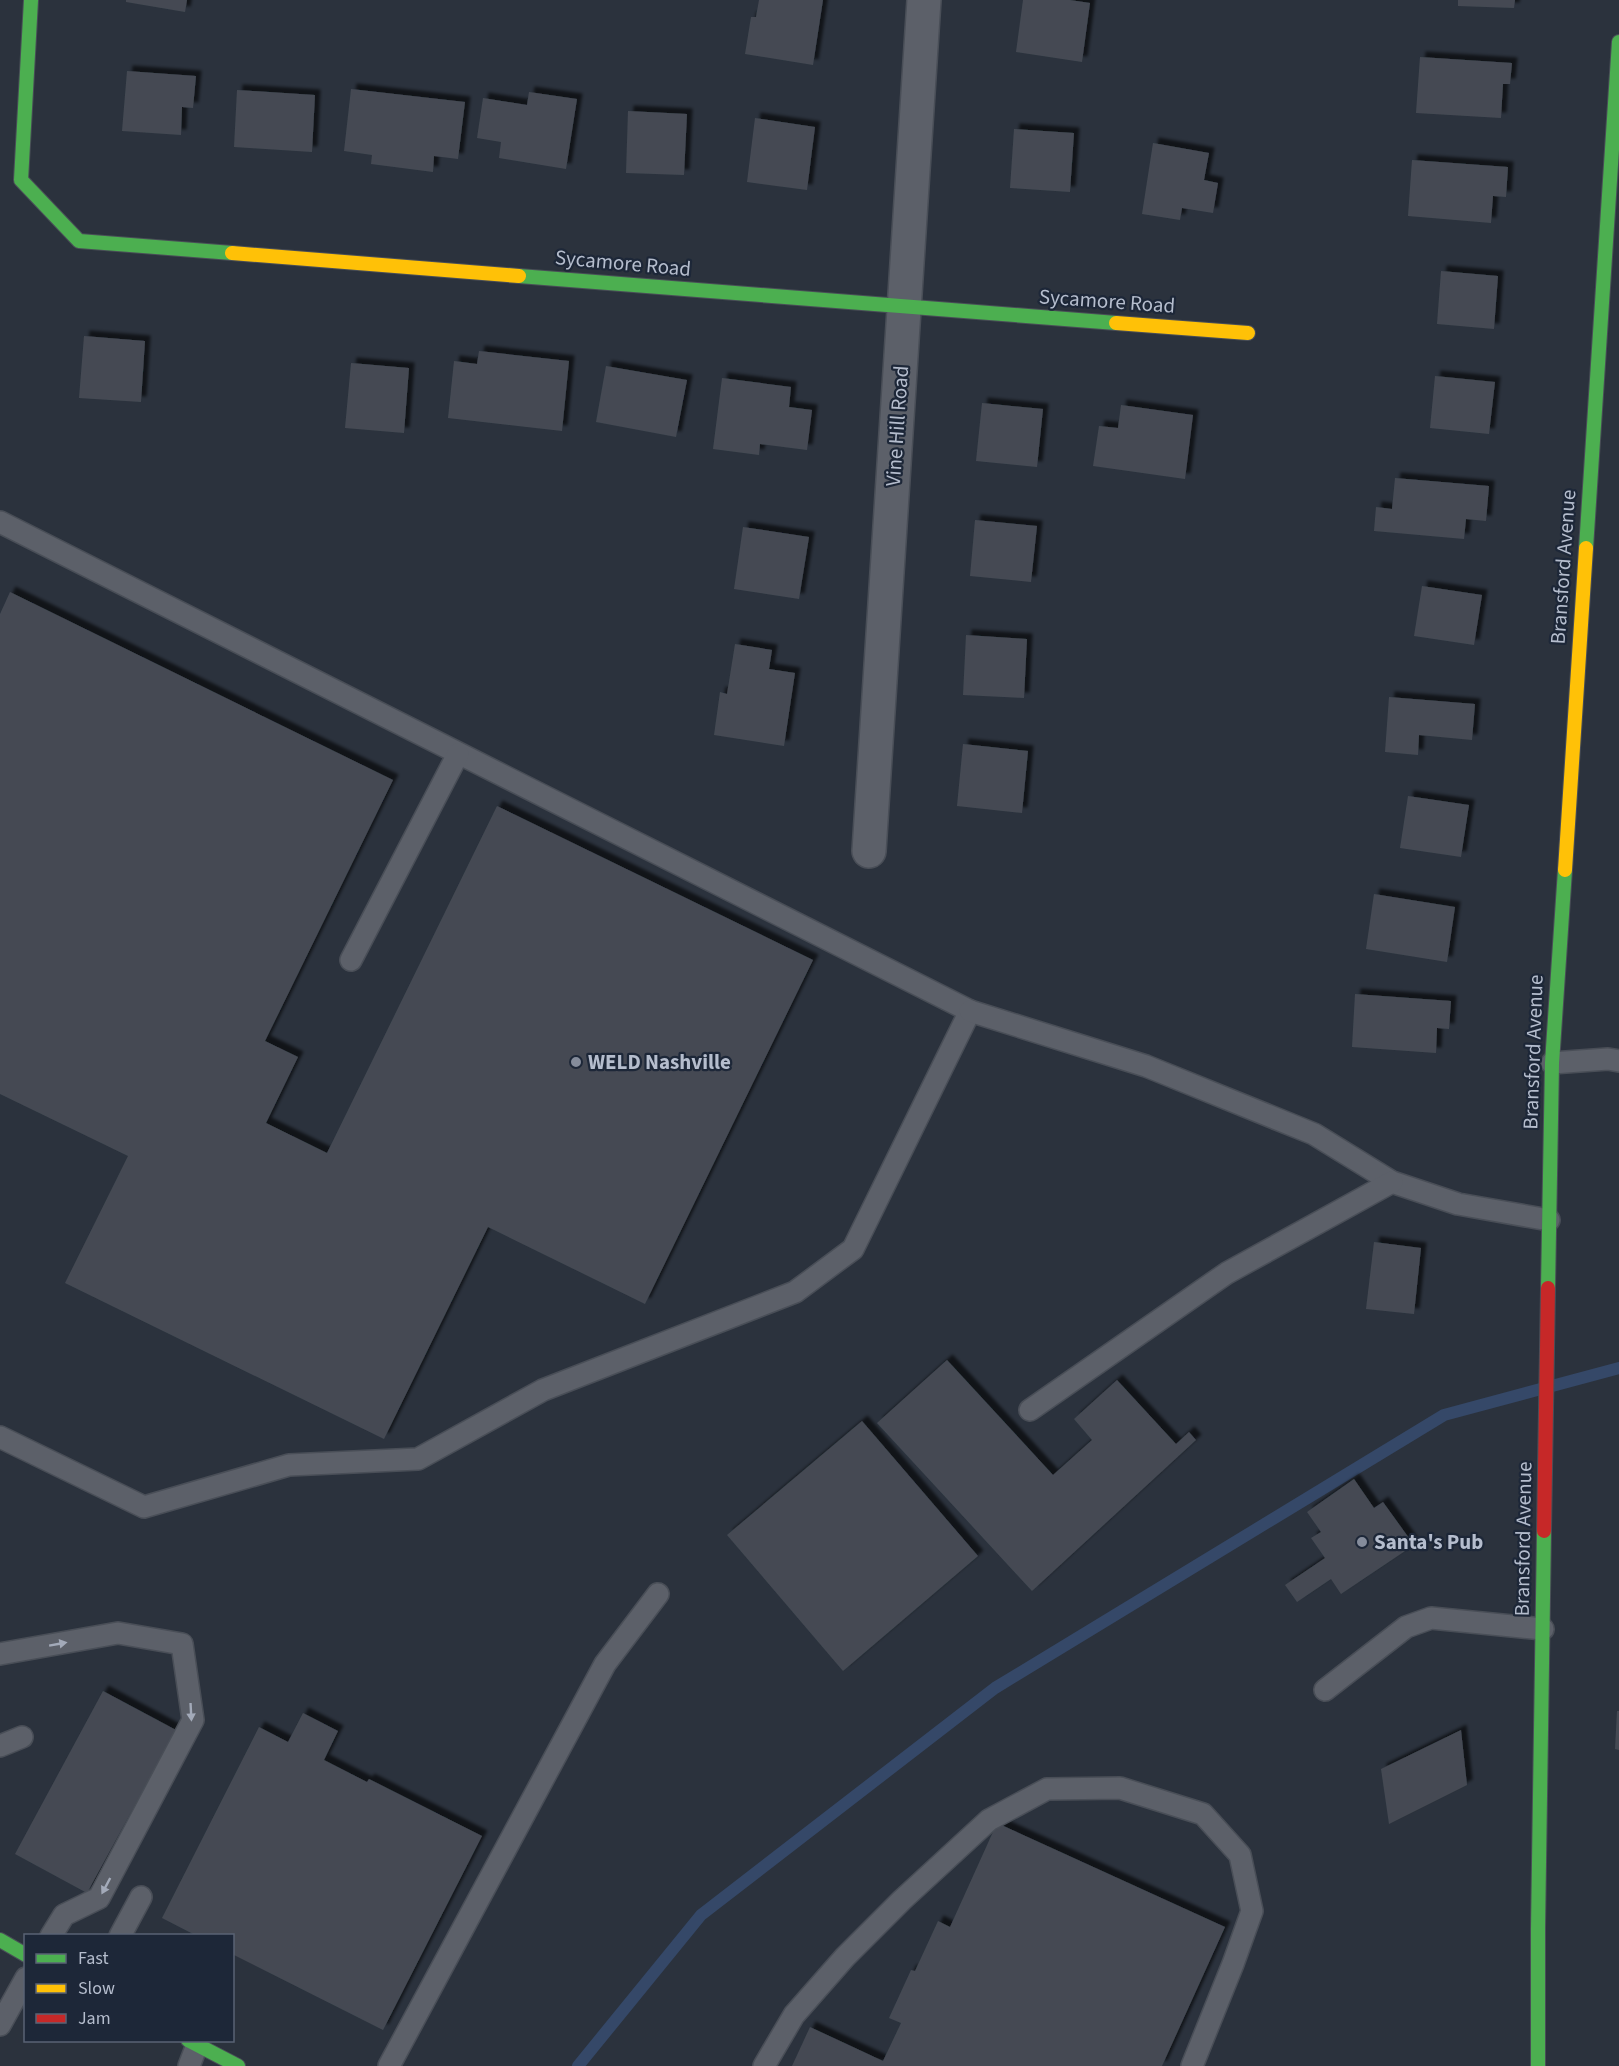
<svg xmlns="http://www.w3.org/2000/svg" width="1619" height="2066" font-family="'Source Sans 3',sans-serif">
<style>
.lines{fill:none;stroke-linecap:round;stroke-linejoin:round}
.stream{stroke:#354868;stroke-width:12}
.building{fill:#444a53;filter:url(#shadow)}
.lane-casing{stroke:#494e57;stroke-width:24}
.street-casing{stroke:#494e57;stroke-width:36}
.fast-casing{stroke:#494e57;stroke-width:16}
.slow-casing{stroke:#494e57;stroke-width:16}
.jam-casing{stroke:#494e57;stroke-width:16}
.lane{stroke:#5c6069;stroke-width:21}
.street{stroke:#5c6069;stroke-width:33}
.fast{stroke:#4caf50;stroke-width:14}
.slow{stroke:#ffc107;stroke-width:14}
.jam{stroke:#c62828;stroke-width:14}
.oneway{fill:#a3aab9}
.poi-dot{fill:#858c9b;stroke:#1d2738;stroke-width:2}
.labels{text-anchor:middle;stroke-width:4.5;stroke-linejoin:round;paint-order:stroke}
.street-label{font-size:21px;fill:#b5bdcd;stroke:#1d2738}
.poi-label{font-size:21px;font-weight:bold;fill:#b5bdcd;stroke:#1d2738;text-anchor:start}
</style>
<defs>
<filter id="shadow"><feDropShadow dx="5.5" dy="-5.5" stdDeviation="1.5" flood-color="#0009"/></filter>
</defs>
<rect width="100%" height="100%" fill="#2b323d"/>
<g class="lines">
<!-- stream -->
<polyline class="stream" points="578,2066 701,1915 995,1688 1444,1415 1619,1368"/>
</g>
<!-- building -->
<g class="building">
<polygon points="126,0 187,0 185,12 126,2"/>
<polygon points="759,0 823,0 813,65 745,54 751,17 756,17"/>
<polygon points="1023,0 1070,0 1090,3 1082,62 1016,52"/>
<polygon points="1458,0 1515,0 1514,8 1458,6"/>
<polygon points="1420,57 1512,63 1510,84 1503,84 1501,118 1416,113"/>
<polygon points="127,71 196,76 193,108 182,107 181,135 122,131"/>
<polygon points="351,89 465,102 458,159 434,156 433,172 371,164 372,155 344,151"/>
<polygon points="237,90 315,95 312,152 234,147"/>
<polygon points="529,92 577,99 566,169 499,158 501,142 477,138 483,98 527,105"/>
<polygon points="628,111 687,114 684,175 626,173"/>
<polygon points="755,118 815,127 807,190 747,182"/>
<polygon points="1014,129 1074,133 1070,192 1010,188"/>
<polygon points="1153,143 1209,153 1204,180 1218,183 1213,213 1182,208 1180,220 1142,214"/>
<polygon points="1412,160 1508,167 1506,197 1493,196 1491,223 1408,216"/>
<polygon points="1441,271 1498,276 1494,329 1437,324"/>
<polygon points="84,336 145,341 141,402 79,398"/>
<polygon points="479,351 569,361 562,431 448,418 454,361 477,364"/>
<polygon points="351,363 409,368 404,433 345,428"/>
<polygon points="606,366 687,380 676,437 596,422"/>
<polygon points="1435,376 1495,382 1489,434 1430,428"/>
<polygon points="722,378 791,387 789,407 812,410 807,450 760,444 759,455 713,449"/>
<polygon points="982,403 1043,409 1037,467 976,461"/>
<polygon points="1121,405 1193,415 1185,479 1093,466 1099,426 1118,428"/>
<polygon points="1395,478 1489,486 1486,521 1466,519 1464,539 1374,531 1376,507 1392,509"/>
<polygon points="975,520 1037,526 1031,582 970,576"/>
<polygon points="743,527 809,537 799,599 734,589"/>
<polygon points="1422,586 1482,595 1474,645 1414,636"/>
<polygon points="10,592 393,780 265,1041 298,1057 266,1123 327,1153 497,806 813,960 645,1304 488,1227 384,1439 65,1283 128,1156 0,1094 0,614"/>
<polygon points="966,635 1027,639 1024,698 963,695"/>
<polygon points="735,644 772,650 769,669 795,673 784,746 714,735 720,692 727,694"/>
<polygon points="1389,697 1475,704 1472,740 1419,735 1418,755 1385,752"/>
<polygon points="963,744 1028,751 1022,813 957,806"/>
<polygon points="1408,796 1469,805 1461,857 1400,848"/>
<polygon points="1374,894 1455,907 1447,962 1366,949"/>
<polygon points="1355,994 1451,1001 1449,1029 1437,1028 1436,1053 1352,1047"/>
<polygon points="1374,1242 1421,1248 1414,1314 1366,1309"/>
<polygon points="947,1360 1053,1475 1092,1440 1074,1419 1117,1380 1176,1444 1189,1432 1196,1440 1032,1591 877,1423"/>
<polygon points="862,1421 978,1556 843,1671 727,1535"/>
<polygon points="1354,1479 1374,1508 1383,1502 1414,1545 1341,1594 1331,1579 1297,1602 1285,1585 1325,1558 1311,1538 1321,1532 1307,1512"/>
<polygon points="103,1691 176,1730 87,1893 15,1854"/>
<polygon points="1617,1711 1619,1711 1619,1750 1615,1749"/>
<polygon points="303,1713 338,1731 324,1760 367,1782 369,1779 482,1836 383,2030 232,1954 232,1936 197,1936 162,1918 259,1727 288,1742"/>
<polygon points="1461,1730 1467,1785 1389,1824 1381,1769"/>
<polygon points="997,1823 1225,1927 1162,2066 792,2066 810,2027 883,2061 901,2023 889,2018 911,1970 915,1971 938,1921 950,1927"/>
</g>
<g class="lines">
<defs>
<g id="lane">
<polyline points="0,522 970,1011 853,1249 795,1292 543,1390 418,1459 289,1465 144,1507 0,1437"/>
<polyline points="351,960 458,754"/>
<polyline points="970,1011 1146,1066 1314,1134 1392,1182 1458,1204 1549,1220"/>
<polyline points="1552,1063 1608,1059 1619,1061"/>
<polyline points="1030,1410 1227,1273 1392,1182"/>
<polyline points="0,1654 118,1633 182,1644 193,1720 99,1898 64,1915 51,1936"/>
<polyline points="1325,1690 1406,1627 1431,1618 1543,1629"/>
<polyline points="0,1746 22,1737"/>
<polyline points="120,1936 141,1897"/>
<polyline points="0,2025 26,1978"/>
<polyline points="189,2066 197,2045"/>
<polyline points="389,2066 605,1664 658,1594"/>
<polyline points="764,2066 794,2015 845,1957 902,1900 989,1820 1047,1789 1120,1788 1203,1814 1240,1855 1252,1911 1233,1964 1192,2066"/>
</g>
<polyline id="street" points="869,851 924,0"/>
<g id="fast">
<polyline points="31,0 21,180 79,241 232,253"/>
<polyline points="519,276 1116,323"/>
<polyline points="1586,548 1619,42"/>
<polyline points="1548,1288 1552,1063 1565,870"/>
<polyline points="0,1940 26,1955"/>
<polyline points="188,2040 238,2066"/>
<polyline points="1538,2066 1538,1929 1544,1531"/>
</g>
<g id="slow">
<polyline points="232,253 519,276"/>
<polyline points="1116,323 1248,333"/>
<polyline points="1565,870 1586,548"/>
</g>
<polyline id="jam" points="1544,1531 1548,1288"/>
</defs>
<!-- lane casing -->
<use href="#lane" class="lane-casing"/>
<!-- street casing -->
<use href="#street" class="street-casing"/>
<!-- fast casing -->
<use href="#fast" class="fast-casing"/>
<!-- slow casing -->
<use href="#slow" class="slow-casing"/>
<!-- jam casing -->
<use href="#jam" class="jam-casing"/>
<!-- lane -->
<use href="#lane" class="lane"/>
<!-- street -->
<use href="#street" class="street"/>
<!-- fast -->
<use href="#fast" class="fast"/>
<!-- slow -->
<use href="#slow" class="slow"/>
<!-- jam -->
<use href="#jam" class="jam"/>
</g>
<!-- one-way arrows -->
<defs><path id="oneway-solid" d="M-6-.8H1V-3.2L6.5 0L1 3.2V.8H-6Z" transform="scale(1.5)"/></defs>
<g class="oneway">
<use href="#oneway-solid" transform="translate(58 1644) rotate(-10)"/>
<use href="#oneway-solid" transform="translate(191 1712) rotate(87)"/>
<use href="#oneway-solid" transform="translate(106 1886) rotate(118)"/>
</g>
<!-- markers -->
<g class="poi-dot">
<circle cx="576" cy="1062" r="6"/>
<circle cx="1362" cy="1542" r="6"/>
</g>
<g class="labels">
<!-- street labels -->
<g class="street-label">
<text transform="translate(623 263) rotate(5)" y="7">Sycamore Road</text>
<text transform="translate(1107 301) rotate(4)" y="7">Sycamore Road</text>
<text transform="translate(897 426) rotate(-86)" y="7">Vine Hill Road</text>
<text transform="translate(1563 567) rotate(-86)" y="7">Bransford Avenue</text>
<text transform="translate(1533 1052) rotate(-88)" y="7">Bransford Avenue</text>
<text transform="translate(1523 1539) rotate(-89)" y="7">Bransford Avenue</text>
</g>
<!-- poi labels -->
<g class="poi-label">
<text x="588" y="1069">WELD Nashville</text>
<text x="1374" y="1549">Santa's Pub</text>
</g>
</g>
<!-- legend -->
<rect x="24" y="1934" width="210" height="108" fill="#1d2738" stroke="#5a6374" stroke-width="1.5"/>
<rect x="36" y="1954" width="30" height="9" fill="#4caf50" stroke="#5a6374" stroke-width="1.5"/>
<text x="78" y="1964" font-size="18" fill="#b5bdcd">Fast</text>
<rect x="36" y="1984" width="30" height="9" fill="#ffc107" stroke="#5a6374" stroke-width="1.5"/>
<text x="78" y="1994" font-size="18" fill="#b5bdcd">Slow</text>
<rect x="36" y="2014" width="30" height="9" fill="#c62828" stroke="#5a6374" stroke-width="1.5"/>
<text x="78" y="2024" font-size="18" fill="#b5bdcd">Jam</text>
</svg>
